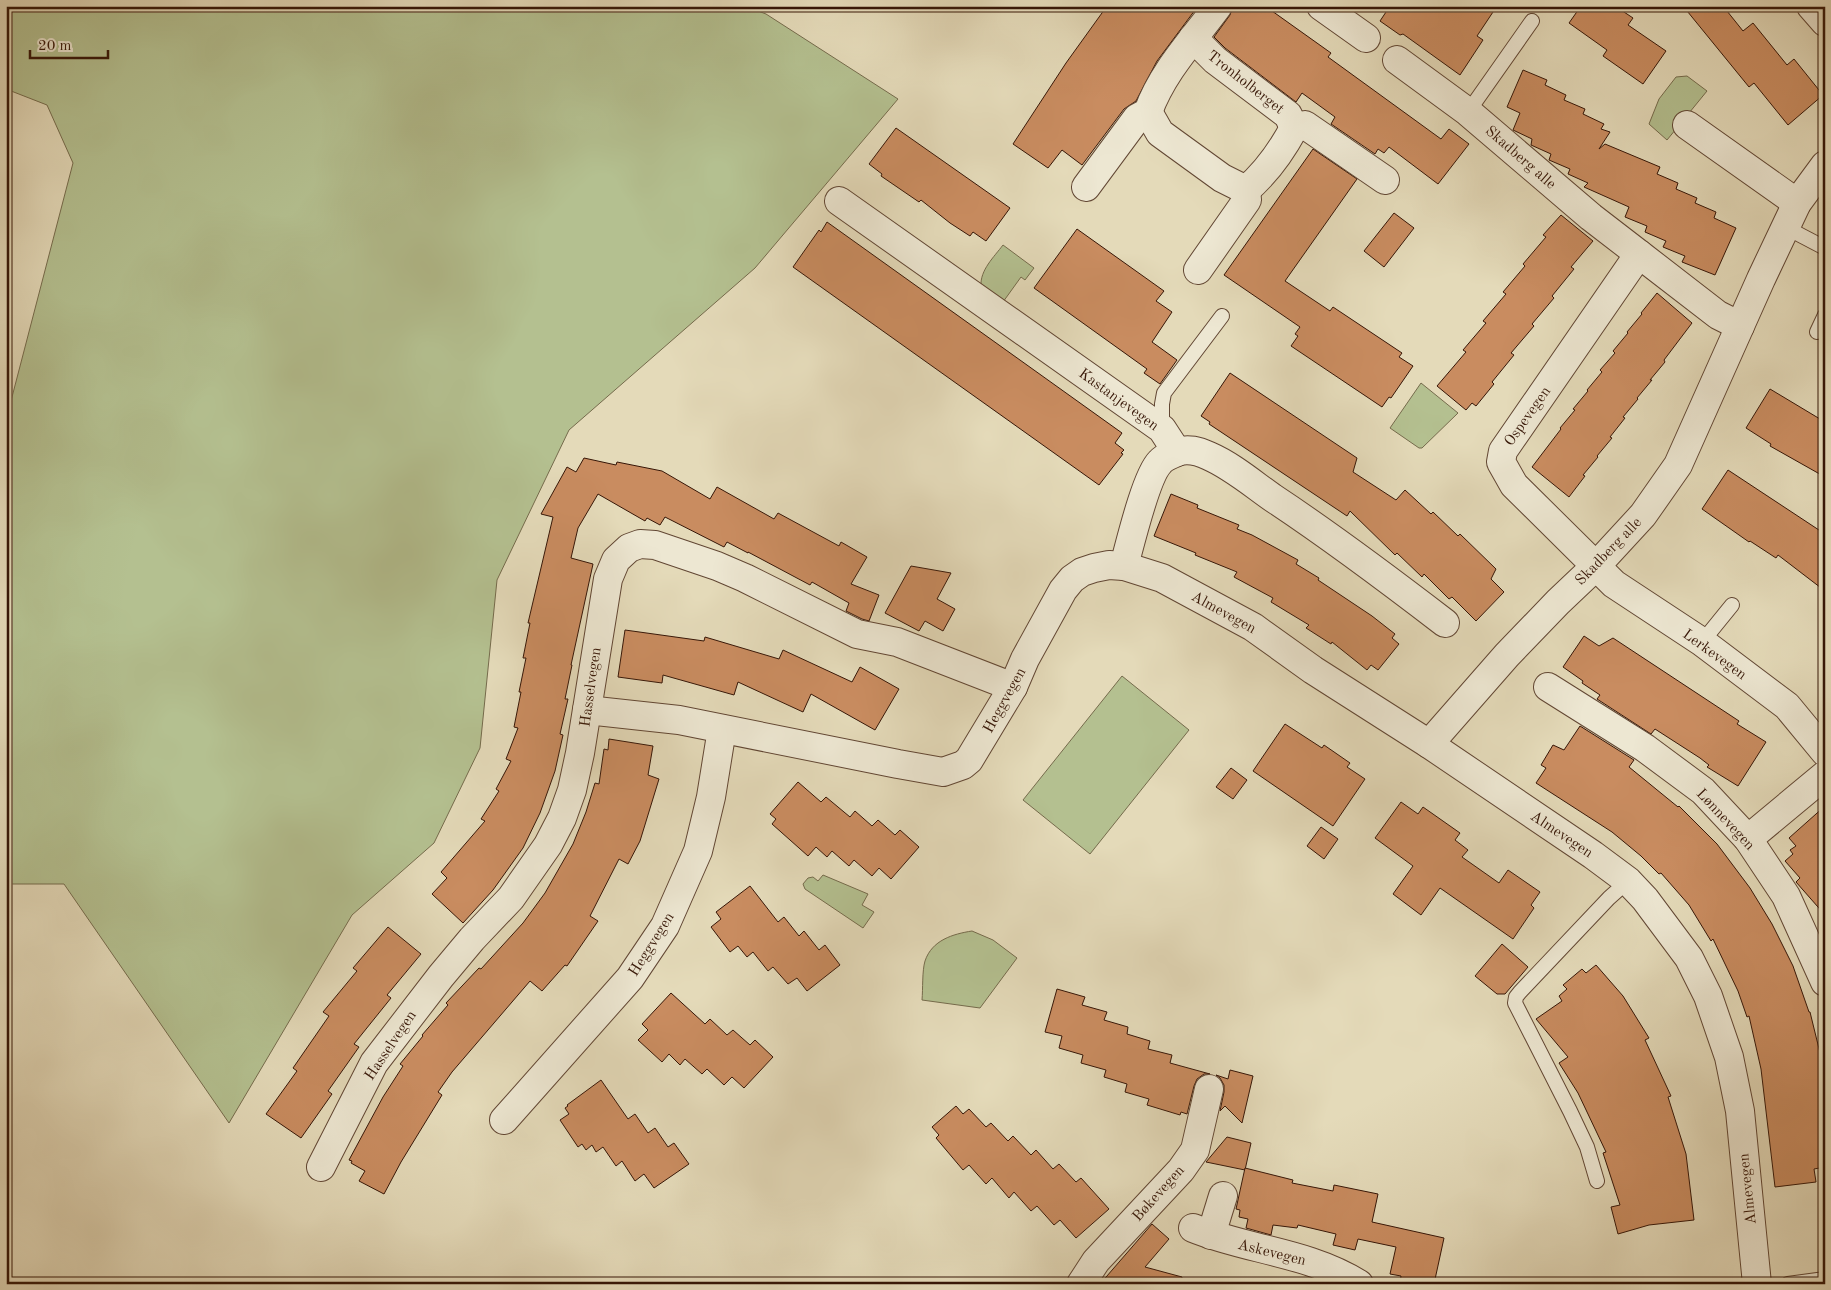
<svg xmlns="http://www.w3.org/2000/svg" width="1831" height="1290" font-family="'Old Standard TT',serif">
<style>
.green{fill:#b4c090;stroke:#756b4c}
.building{fill:#c98c60;stroke:#361607}
.lines{fill:none;stroke-linecap:round;stroke-linejoin:round}
.service-casing{stroke:#624734;stroke-width:16}
.minor-casing{stroke:#624734;stroke-width:30}
.service{stroke:#ede7d2;stroke-width:14}
.minor{stroke:#ede7d2;stroke-width:28}
.labels{text-anchor:middle;stroke-width:4.5;stroke-linejoin:round;paint-order:stroke}
.street-label{font-size:15px;fill:#361607;stroke:#ede7d2}
</style>
<rect width="100%" height="100%" fill="#e4dab9"/>
<filter id="stains"><feTurbulence type="fractalNoise" baseFrequency=".004" numOctaves="4"/><feColorMatrix values="0 0 0 0 .2 0 0 0 0 .09 0 0 0 0 .02 0 0 0 .5 -.17"/></filter>
<radialGradient id="worn" r=".72"><stop offset=".6" stop-color="#630" stop-opacity="0"/><stop offset="1" stop-color="#630" stop-opacity=".3"/></radialGradient>
<!-- green -->
<g class="green">
<polygon points="12,6 745,6 766,14 898,99 755,268 569,430 497,580 480,748 434,843 352,915 229,1123 64,884 6,884 6,420 73,163 47,105 6,89 6,10"/>
<polygon points="1687,76 1707,91 1667,140 1649,124 1659,99 1676,77"/>
<path d="M1003,245L1034,268L1025,280L1021,277L1003,302L981,286C980,270 994,257 1003,245Z"/>
<polygon points="1421,383 1458,413 1422,448 1419,448 1390,428"/>
<polygon points="1122,676 1189,730 1090,854 1023,800"/>
<polygon points="823,875 868,894 862,905 874,912 863,928 805,889 803,884 808,878 813,877 818,881"/>
<path d="M972,931L993,940L1017,958L980,1008L922,1000C923,989 922,971 925,961C932,940 953,934 972,931Z"/>
</g>
<!-- building -->
<g class="building">
<polygon points="1107,6 1198,6 1157,61 1136,101 1124,109 1082,165 1062,150 1048,168 1013,144 1066,63"/>
<polygon points="1233,6 1265,6 1331,53 1328,57 1441,139 1449,129 1469,144 1438,184 1389,147 1384,153 1378,149 1375,154 1331,124 1335,117 1302,93 1296,102 1225,48 1214,37 1230,15"/>
<polygon points="1390,6 1497,6 1477,36 1483,40 1460,75 1403,34 1400,35 1380,21"/>
<polygon points="1581,6 1615,6 1633,18 1628,25 1666,51 1643,84 1603,56 1607,50 1569,23"/>
<polygon points="1683,6 1723,6 1743,31 1753,23 1787,65 1794,59 1823,95 1788,125 1754,83 1749,87"/>
<polygon points="1523,70 1547,80 1545,85 1566,95 1564,100 1585,109 1583,114 1604,124 1601,129 1610,132 1599,149 1605,144 1660,167 1657,174 1678,183 1676,189 1697,198 1695,203 1716,212 1714,218 1736,228 1715,275 1682,262 1685,256 1663,247 1666,241 1645,232 1647,226 1625,217 1629,207 1584,187 1588,183 1568,174 1570,169 1549,160 1551,154 1531,145 1532,139 1513,130 1520,113 1507,107"/>
<polygon points="896,128 1010,208 986,241 973,232 970,236 950,223 921,200 919,202 881,176 882,174 869,164"/>
<polygon points="1313,149 1357,179 1285,281 1330,311 1333,307 1402,353 1399,357 1413,366 1391,398 1389,397 1382,407 1291,346 1298,336 1295,334 1300,327 1224,275"/>
<polygon points="1394,213 1414,228 1384,267 1364,251"/>
<polygon points="1561,215 1593,241 1571,267 1574,269 1552,296 1554,298 1532,324 1534,326 1511,353 1514,355 1492,382 1494,384 1476,406 1472,403 1466,410 1437,386 1466,352 1463,350 1486,323 1483,321 1506,294 1503,292 1525,266 1523,264 1546,237 1543,235"/>
<polygon points="827,222 1122,433 1115,443 1124,450 1121,453 1123,454 1099,485 793,267 819,230 821,232"/>
<polygon points="1077,229 1164,291 1156,301 1172,312 1152,342 1177,360 1160,384 1144,373 1147,369 1034,288"/>
<polygon points="1657,293 1692,323 1664,360 1665,362 1650,380 1652,380 1637,398 1638,399 1623,417 1625,418 1610,437 1612,438 1597,456 1598,457 1583,475 1585,476 1569,497 1532,467 1561,429 1560,428 1575,410 1573,409 1588,391 1587,390 1602,372 1600,370 1615,353 1613,351 1628,333 1627,332 1642,314 1641,313"/>
<polygon points="1230,373 1357,458 1353,472 1396,500 1405,490 1431,514 1433,512 1458,536 1460,534 1496,569 1491,579 1504,592 1476,621 1452,597 1449,599 1424,574 1422,577 1397,553 1395,555 1350,511 1347,516 1209,424 1210,422 1201,416"/>
<polygon points="1770,389 1825,422 1825,477 1770,446 1771,444 1746,428"/>
<polygon points="584,458 616,465 617,462 662,471 710,499 717,487 774,519 778,513 839,546 841,542 867,557 851,584 879,595 869,621 862,619 846,611 849,603 812,582 810,585 748,552 748,553 727,542 724,547 665,517 660,525 647,518 645,521 598,494 578,528 571,558 593,564 571,665 572,665 565,699 568,699 560,734 563,735 555,771 540,813 523,848 493,890 463,923 432,894 447,878 441,872 485,821 481,819 499,791 496,789 511,761 506,759 518,728 514,727 521,692 519,692 526,658 523,658 530,623 528,623 553,517 541,514 567,467 576,472"/>
<polygon points="1728,470 1825,534 1825,591 1778,555 1776,558 1750,541 1749,542 1702,509"/>
<polygon points="1171,494 1198,505 1197,508 1239,525 1237,529 1252,535 1298,560 1296,564 1319,578 1318,580 1372,616 1395,634 1392,638 1399,644 1378,670 1371,665 1367,670 1332,642 1331,644 1306,628 1309,625 1271,602 1273,598 1234,577 1237,572 1195,555 1196,553 1154,536"/>
<polygon points="911,566 951,573 937,599 955,609 943,631 925,621 919,631 885,613"/>
<polygon points="625,630 704,641 705,637 779,659 783,650 852,682 860,667 899,689 875,730 811,694 803,712 738,682 734,695 663,675 662,683 618,677"/>
<polygon points="1584,636 1599,646 1613,638 1739,721 1737,724 1766,742 1738,786 1707,767 1709,765 1700,758 1655,729 1651,734 1597,699 1600,695 1582,683 1583,681 1563,667"/>
<polygon points="1285,724 1322,748 1324,745 1350,763 1347,767 1365,779 1333,826 1253,771"/>
<polygon points="1580,726 1634,760 1629,767 1678,807 1679,806 1717,844 1750,888 1772,924 1793,966 1809,1012 1810,1012 1821,1057 1825,1090 1825,1167 1814,1169 1816,1182 1775,1187 1761,1069 1749,1016 1747,1017 1738,991 1713,939 1711,941 1689,905 1661,873 1659,874 1641,856 1612,832 1536,783 1546,768 1541,765 1553,745 1564,750"/>
<polygon points="609,739 653,746 648,775 659,779 640,841 628,864 619,859 590,916 598,921 567,966 565,965 542,991 530,981 452,1072 438,1092 442,1095 401,1162 384,1194 359,1181 365,1171 351,1163 352,1161 349,1160 383,1097 403,1066 400,1064 423,1036 422,1035 448,1005 446,1003 479,968 481,969 523,923 545,893 573,844 586,812 595,783 599,784 604,749 608,750"/>
<polygon points="1231,768 1247,780 1233,799 1216,787"/>
<polygon points="798,782 821,802 826,797 850,817 855,811 872,826 878,820 895,835 900,830 919,847 891,879 879,868 872,876 854,860 849,866 832,851 827,857 816,847 808,856 772,824 776,819 770,814"/>
<polygon points="1401,802 1418,814 1423,807 1460,833 1455,840 1468,850 1462,857 1499,883 1508,870 1540,892 1531,905 1534,908 1513,939 1440,888 1421,915 1393,894 1413,866 1375,838"/>
<polygon points="1825,806 1825,915 1796,882 1800,878 1785,861 1793,854 1790,850 1796,846 1789,838"/>
<polygon points="1321,827 1338,839 1324,859 1307,846"/>
<polygon points="750,886 778,922 784,917 799,936 804,931 819,950 825,945 840,965 807,991 797,978 788,984 773,967 768,971 753,952 747,957 738,946 730,952 711,927 721,919 716,912"/>
<polygon points="388,927 421,954 387,995 391,998 354,1044 359,1047 328,1091 332,1094 301,1138 266,1114 297,1071 293,1068 329,1016 323,1012 357,971 353,968"/>
<polygon points="1502,944 1528,967 1505,994 1497,994 1475,976"/>
<polygon points="1596,965 1623,996 1649,1038 1645,1040 1671,1096 1668,1097 1686,1154 1694,1220 1649,1225 1618,1234 1611,1207 1620,1205 1603,1153 1606,1152 1578,1093 1559,1063 1568,1057 1536,1019 1562,1001 1559,996 1567,989 1563,985 1582,969 1586,973"/>
<polygon points="1057,989 1085,997 1082,1005 1107,1012 1104,1020 1128,1027 1127,1034 1150,1041 1148,1049 1172,1055 1170,1063 1210,1074 1204,1074 1197,1079 1194,1086 1187,1114 1181,1112 1180,1115 1147,1105 1149,1099 1125,1092 1127,1084 1104,1077 1106,1070 1081,1063 1083,1055 1059,1048 1062,1036 1045,1032"/>
<polygon points="671,993 705,1024 710,1019 727,1035 733,1030 750,1045 755,1040 773,1057 744,1088 732,1077 724,1085 707,1069 702,1074 685,1059 680,1065 669,1054 662,1062 638,1040 648,1030 642,1024"/>
<polygon points="1230,1070 1253,1076 1242,1123 1225,1106 1220,1111 1224,1092 1224,1085 1220,1078 1216,1075 1228,1079"/>
<polygon points="601,1080 628,1119 635,1114 648,1133 655,1128 668,1147 674,1143 689,1164 654,1188 644,1174 635,1181 622,1161 616,1166 603,1147 596,1152 592,1145 586,1150 582,1144 578,1147 560,1120 569,1114 565,1108 568,1106 567,1105"/>
<polygon points="956,1106 963,1114 969,1109 986,1127 991,1123 1008,1141 1013,1136 1031,1155 1036,1150 1053,1169 1059,1164 1076,1182 1081,1178 1109,1209 1076,1238 1060,1220 1054,1225 1037,1206 1031,1211 1014,1192 1009,1198 992,1178 986,1184 969,1165 963,1170 936,1138 939,1135 932,1127"/>
<polygon points="1227,1137 1251,1143 1245,1170 1206,1162"/>
<polygon points="1245,1168 1293,1180 1292,1183 1333,1191 1334,1185 1378,1194 1372,1222 1444,1238 1434,1284 1400,1284 1401,1276 1390,1274 1396,1247 1358,1239 1355,1250 1333,1245 1336,1234 1298,1225 1297,1228 1273,1225 1271,1235 1246,1228 1248,1219 1239,1217 1240,1210 1236,1209"/>
<polygon points="1152,1224 1169,1239 1145,1267 1182,1277 1181,1284 1100,1284"/>
</g>
<g class="lines">
<defs>
<g id="service">
<polyline points="1468,112 1532,21"/>
<polyline points="1785,227 1825,248"/>
<polyline points="1817,332 1825,315"/>
<polyline points="1162,429 1162,404 1164,393 1222,316"/>
<polyline points="1702,642 1732,605"/>
<polyline points="1597,1181 1587,1147 1570,1111 1515,1003 1516,997 1520,992 1609,898 1628,881"/>
<polyline points="1788,1284 1825,1279"/>
</g>
<g id="minor">
<polyline points="1321,6 1366,38"/>
<polyline points="1811,6 1825,22"/>
<polyline points="1193,38 1215,60 1288,115 1294,128"/>
<polyline points="1397,60 1468,112 1591,217 1639,254 1718,315 1740,326"/>
<polyline points="1148,112 1160,133 1222,178 1246,190"/>
<polyline points="1687,125 1797,203"/>
<path d="M1086,187L1137,118L1148,112C1163,71 1193,40 1218,6"/>
<path d="M1246,190C1267,172 1281,152 1294,128L1305,125L1385,180"/>
<path d="M839,201L1162,429L1177,452C1188,448 1198,451 1209,456C1232,466 1253,484 1273,498C1332,537 1389,580 1445,623"/>
<polyline points="1639,254 1503,451 1501,462 1514,485 1614,584 1702,642 1787,706 1825,752"/>
<polyline points="1198,270 1247,200 1246,190"/>
<polyline points="1124,566 1162,578 1253,627 1313,670 1429,744 1593,855 1628,881 1645,899 1689,958 1708,996 1729,1057 1740,1111 1757,1284"/>
<polyline points="1548,687 1645,748 1703,791 1748,839 1786,896 1825,982"/>
<path d="M587,710L679,720L898,764L943,772L963,765L969,760L1013,687L1025,659L1063,590L1072,579L1082,572L1094,568L1109,565L1124,566C1130,544 1146,476 1160,462C1164,457 1171,455 1177,452"/>
<polyline points="1429,744 1507,655 1558,602 1596,566 1643,515 1678,465 1761,279 1797,203 1825,165"/>
<polyline points="1748,839 1825,775"/>
<polyline points="504,1120 630,978 665,926 698,851 711,797 722,729"/>
<polyline points="321,1167 374,1063 441,976 472,939 511,898 548,845 562,818 572,790 580,753 608,579 616,560 629,548 640,544 655,545 717,566 745,578 857,634 897,642 1013,687"/>
<path d="M1193,1228C1247,1250 1308,1252 1359,1284"/>
<polyline points="1211,1235 1223,1196"/>
<polyline points="1081,1284 1096,1261 1181,1170 1195,1150 1209,1089"/>
</g>
</defs>
<!-- service casing -->
<use href="#service" class="service-casing"/>
<!-- minor casing -->
<use href="#minor" class="minor-casing"/>
<!-- service -->
<use href="#service" class="service"/>
<!-- minor -->
<use href="#minor" class="minor"/>
</g>
<g class="labels">
<!-- street labels -->
<g class="street-label">
<text transform="translate(1246 82) rotate(38)" y="5">Tronholberget</text>
<text transform="translate(1521 157) rotate(41)" y="5">Skadberg alle</text>
<text transform="translate(1119 399) rotate(36)" y="5">Kastanjevegen</text>
<text transform="translate(1527 416) rotate(-55)" y="5">Ospevegen</text>
<text transform="translate(1608 551) rotate(-46)" y="5">Skadberg alle</text>
<text transform="translate(1224 612) rotate(29)" y="5">Almevegen</text>
<text transform="translate(1715 654) rotate(36)" y="5">Lerkevegen</text>
<text transform="translate(590 687) rotate(-82)" y="5">Hasselvegen</text>
<text transform="translate(1004 700) rotate(-61)" y="5">Heggvegen</text>
<text transform="translate(1726 819) rotate(47)" y="5">Lønnevegen</text>
<text transform="translate(1562 834) rotate(34)" y="5">Almevegen</text>
<text transform="translate(651 944) rotate(-58)" y="5">Heggvegen</text>
<text transform="translate(390 1045) rotate(-56)" y="5">Hasselvegen</text>
<text transform="translate(1747 1189) rotate(-96)" y="5">Almevegen</text>
<text transform="translate(1158 1193) rotate(-48)" y="5">Bøkevegen</text>
<text transform="translate(1272 1252) rotate(14)" y="5">Askevegen</text>
</g>
</g>
<!-- margin -->
<rect width="1831" height="1290" fill="none" stroke="#e4dab9" stroke-width="25"/>
<rect x="8" y="8" width="1816" height="1275" fill="none" stroke="#361607" stroke-width="2.5"/>
<rect x="12" y="12" width="1806" height="1265" fill="none" stroke="#361607"/>
<!-- scale -->
<path d="M30 50v8h78v-8" fill="none" stroke="#361607" stroke-width="2.5"/>
<text x="38" y="50" font-size="15" fill="#361607" stroke="#ede7d2" stroke-width="4" paint-order="stroke">20 m</text>
<rect width="100%" height="100%" filter="url(#stains)"/>
<rect width="100%" height="100%" fill="url(#worn)"/>
</svg>
